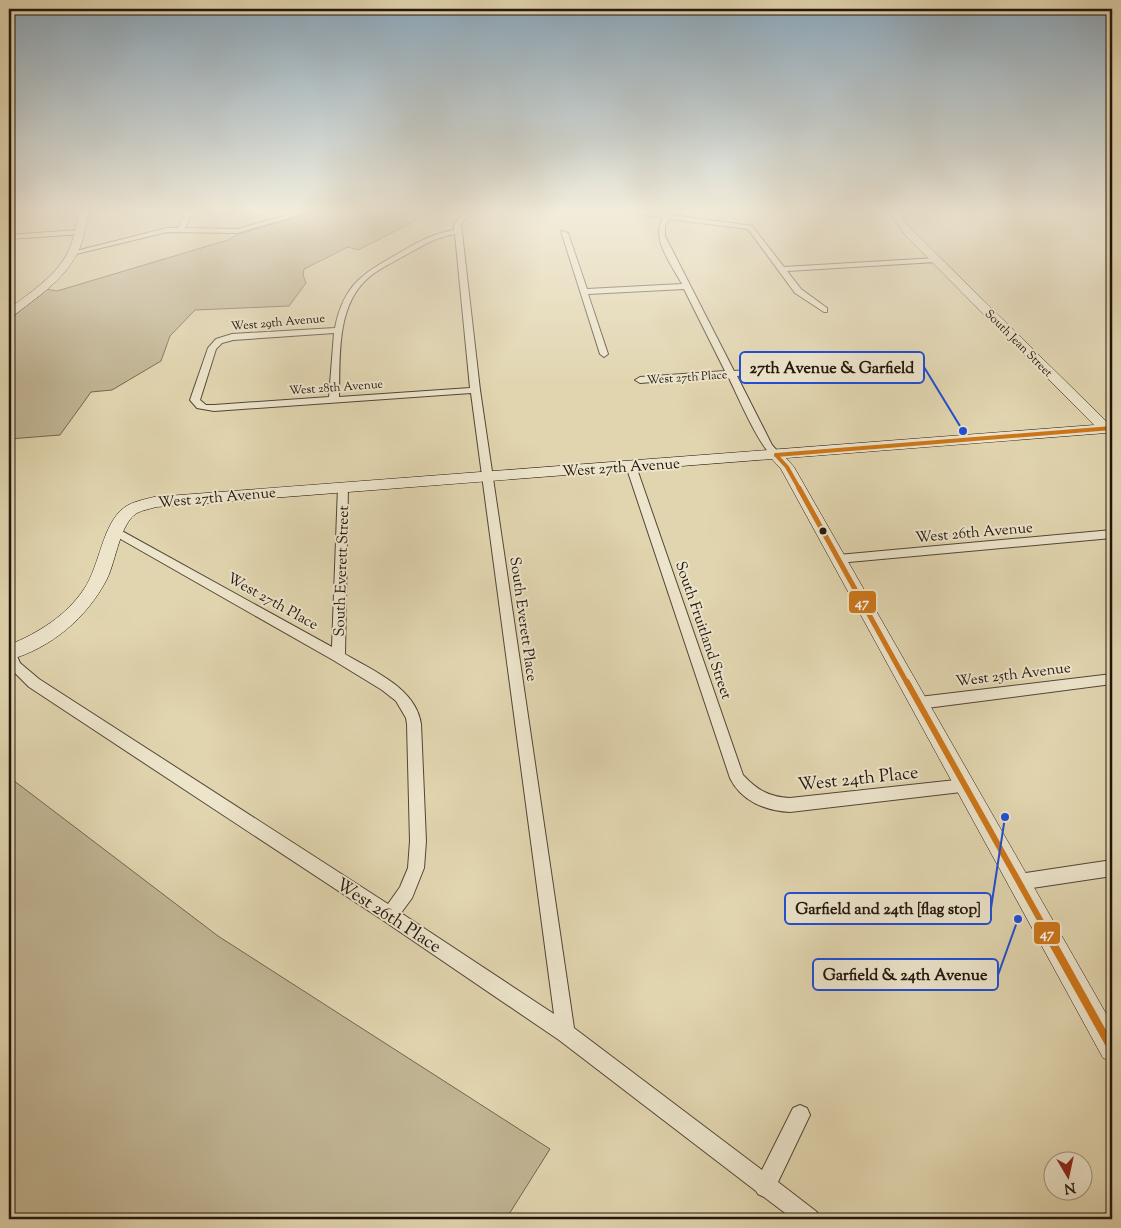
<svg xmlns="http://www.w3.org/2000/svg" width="1121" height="1228" font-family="'Sorts Mill Goudy',serif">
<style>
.green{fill:#c1b594;stroke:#726651}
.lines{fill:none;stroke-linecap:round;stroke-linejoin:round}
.street-casing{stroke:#524636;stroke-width:2}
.secondary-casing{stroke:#23160e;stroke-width:1}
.street{fill:#ece4cb;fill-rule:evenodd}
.secondary{fill:#ece4cb;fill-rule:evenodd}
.bus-1-far3-casing{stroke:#ece4cb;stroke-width:7}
.bus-1-far2-casing{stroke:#ece4cb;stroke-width:9}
.bus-1-far1-casing{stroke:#ece4cb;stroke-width:10}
.bus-1-casing{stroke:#ece4cb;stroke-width:11}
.bus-1-far3{stroke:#cd771b;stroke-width:4}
.bus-1-far2{stroke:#cd771b;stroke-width:5}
.bus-1-far1{stroke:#cd771b;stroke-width:6}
.bus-1{stroke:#cd771b;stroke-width:8}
.bus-dot{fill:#23160e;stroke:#ece4cb;stroke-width:2}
.labels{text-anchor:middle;stroke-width:4;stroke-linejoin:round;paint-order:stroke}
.far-street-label{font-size:12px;fill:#23160e;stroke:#ece4cb}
.street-label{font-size:15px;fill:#23160e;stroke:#ece4cb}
.near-street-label{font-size:18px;fill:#23160e;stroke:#ece4cb}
.leader{fill:none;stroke:#1d4ed8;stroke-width:2}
.callout-dot{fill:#1d4ed8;stroke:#ece4cb;stroke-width:2}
.callout{fill:#ece4cb;stroke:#1d4ed8;stroke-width:2}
.callout-label{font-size:16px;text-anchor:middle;font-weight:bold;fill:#23160e}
.line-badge{stroke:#ece4cb;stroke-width:2}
.badge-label{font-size:14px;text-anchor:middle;font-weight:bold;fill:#fff}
</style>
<rect width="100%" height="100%" fill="#e1d5af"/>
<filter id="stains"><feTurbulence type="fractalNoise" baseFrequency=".004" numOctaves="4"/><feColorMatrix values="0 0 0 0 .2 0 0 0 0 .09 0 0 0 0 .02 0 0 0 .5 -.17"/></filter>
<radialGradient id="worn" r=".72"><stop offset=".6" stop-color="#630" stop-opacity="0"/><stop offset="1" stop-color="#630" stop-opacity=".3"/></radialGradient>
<!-- green -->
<g class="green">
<polygon points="316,212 422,212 415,221 358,250 348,247 304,269 303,275 306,283 289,306 195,310 170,336 161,361 112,390 91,392 60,435 9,439 9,320 46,289 57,291 228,240 236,235"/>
<polygon points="9,777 218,936 550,1149 506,1219 9,1219"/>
</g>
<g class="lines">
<defs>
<g id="street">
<polygon points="186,212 193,212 185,228 237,229 298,212 310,212 237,233 167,232 72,255 68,253 167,228 178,228"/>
<path d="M464,212H471L461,224L480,390L574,1028L762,1170L793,1108L800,1105L807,1108L810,1115L778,1182L817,1212L820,1219H793L764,1197L758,1194L756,1191L559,1040L384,921L29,687L9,667V648L14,649L20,663L39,679L388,904L400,887L408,868L410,841L407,724L406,718L396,701L382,690L333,660L110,533L112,530H120L332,647L338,487L339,485H347L348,487L345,654C373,671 416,688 421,724L426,841L424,868L412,898L401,913L554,1014L471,393L214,411L197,408L190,400L208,348L216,339L232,334L335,328C344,283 364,273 401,252C418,242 434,233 454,230V224ZM455,234L470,388L339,397C340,359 336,308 366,280C376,270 390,264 402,257C419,248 435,237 455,234ZM334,333L329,397L214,405H206L200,400L216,349L222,343L233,340Z"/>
<path d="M628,212H651L752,226L784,267L936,258L940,260L936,262L787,271L801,289L827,308V312H824L795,293L748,229L669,219L665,226V236L734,371L794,366L799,369L794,372L737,376L772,445L781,455L776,458C762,454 736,392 728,376L640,383L635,380L640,377L725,371L684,289L588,294L608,354L604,357L600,354L561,231L568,233L587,289L682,284C672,265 650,238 663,218Z"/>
<polygon points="78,230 81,230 81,234 9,239 9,235"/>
<path d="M631,463L636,466L743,775C757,790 769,797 790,798L965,779L970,781L972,786L970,791L790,812C766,811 741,801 730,778L626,466Z"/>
<polygon points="1112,530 1112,538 838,563 832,559 838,555"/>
<polygon points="1112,674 1112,684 919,709 914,707 912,703 914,699 919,697"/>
<polygon points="1112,860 1112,876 1019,890 1013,887 1011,882 1013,877 1019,874"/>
</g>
<g id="secondary">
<path d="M79,212H89C85,226 84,241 77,254C63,281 36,298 13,316L9,317V309C29,293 54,278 67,254C74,242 75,226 79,212Z"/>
<path d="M889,212H898L913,231L1109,424H1112V432L1106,433L786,458L794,467L1112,1024V1062L1103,1058L781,469L772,459L156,507C150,509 143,510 137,513C120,523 116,561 107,579C87,618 51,648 9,660V645C38,633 66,616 84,589C100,566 102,523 125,507C132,502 145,499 154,497L1094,425L905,235Z"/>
</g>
</defs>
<!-- street casing -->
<use href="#street" class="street-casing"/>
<!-- secondary casing -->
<use href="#secondary" class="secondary-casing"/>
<!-- street -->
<use href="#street" class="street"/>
<!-- secondary -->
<use href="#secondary" class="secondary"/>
<defs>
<g id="bus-1-far3">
<polyline points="776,455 787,467 800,490"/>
<polyline points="776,455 1112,428"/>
</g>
<polyline id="bus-1-far2" points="799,488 907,683"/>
<polyline id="bus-1-far1" points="907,682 1043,925"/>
<polyline id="bus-1" points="1042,924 1112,1049"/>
</defs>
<!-- bus-1-far3 casing -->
<use href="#bus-1-far3" class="bus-1-far3-casing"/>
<!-- bus-1-far2 casing -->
<use href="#bus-1-far2" class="bus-1-far2-casing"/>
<!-- bus-1-far1 casing -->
<use href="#bus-1-far1" class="bus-1-far1-casing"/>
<!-- bus-1 casing -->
<use href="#bus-1" class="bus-1-casing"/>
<!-- bus-1-far3 -->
<use href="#bus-1-far3" class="bus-1-far3"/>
<!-- bus-1-far2 -->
<use href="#bus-1-far2" class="bus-1-far2"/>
<!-- bus-1-far1 -->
<use href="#bus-1-far1" class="bus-1-far1"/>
<!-- bus-1 -->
<use href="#bus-1" class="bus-1"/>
</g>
<!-- sky -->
<linearGradient id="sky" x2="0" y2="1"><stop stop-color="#8ba7bb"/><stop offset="0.55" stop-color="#f2ecdb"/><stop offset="1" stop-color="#f2ecdb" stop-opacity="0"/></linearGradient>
<rect width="1121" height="384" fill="url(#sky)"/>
<!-- markers -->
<circle class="bus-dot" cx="823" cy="531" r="4.5"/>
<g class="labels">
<!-- far-street labels -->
<g class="far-street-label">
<text transform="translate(278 322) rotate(-5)" y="4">West 29th Avenue</text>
<text transform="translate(1019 343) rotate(45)" y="4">South Jean Street</text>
<text transform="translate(687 377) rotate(-4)" y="4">West 27th Place</text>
<text transform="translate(336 387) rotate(-4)" y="4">West 28th Avenue</text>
</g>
<!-- street labels -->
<g class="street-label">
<text transform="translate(621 467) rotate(-4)" y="5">West 27th Avenue</text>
<text transform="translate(217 497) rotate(-5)" y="5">West 27th Avenue</text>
<text transform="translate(974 532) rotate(-5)" y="5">West 26th Avenue</text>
<text transform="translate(341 571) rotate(-88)" y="5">South Everett Street</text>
<text transform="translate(273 601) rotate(29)" y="5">West 27th Place</text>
<text transform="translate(524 619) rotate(82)" y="5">South Everett Place</text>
<text transform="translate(704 630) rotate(71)" y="5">South Fruitland Street</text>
<text transform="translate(1013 674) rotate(-7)" y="5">West 25th Avenue</text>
</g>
<!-- near-street labels -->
<g class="near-street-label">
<text transform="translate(858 778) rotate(-6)" y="6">West 24th Place</text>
<text transform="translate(389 915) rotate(33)" y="6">West 26th Place</text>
</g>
</g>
<!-- callouts -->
<path class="leader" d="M963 431L924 367M1005 817L991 908M1018 919L998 975"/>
<g class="callout-dot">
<circle cx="963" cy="431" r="5"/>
<circle cx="1005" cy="817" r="5"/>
<circle cx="1018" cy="919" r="5"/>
</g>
<g class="callout">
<rect x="740" y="352" width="184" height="31" rx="5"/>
<rect x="785" y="893" width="206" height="31" rx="5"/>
<rect x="813" y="959" width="185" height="31" rx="5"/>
</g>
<g class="callout-label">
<text x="832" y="373">27th Avenue &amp; Garfield</text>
<text x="888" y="914">Garfield and 24th [flag stop]</text>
<text x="905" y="980">Garfield &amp; 24th Avenue</text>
</g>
<g class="line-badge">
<rect x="848" y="590" width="29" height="24" rx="5" fill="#cd771b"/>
<rect x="1033" y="921" width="28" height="24" rx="5" fill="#cd771b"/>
</g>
<g class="badge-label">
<text x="862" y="607">47</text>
<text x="1047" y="938">47</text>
</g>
<!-- margin -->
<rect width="1121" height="1228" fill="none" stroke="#e1d5af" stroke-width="30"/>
<rect x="10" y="10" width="1101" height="1208" fill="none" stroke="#23160e" stroke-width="2.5"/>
<rect x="15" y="15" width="1091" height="1198" fill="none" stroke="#23160e"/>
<!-- north arrow -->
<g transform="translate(1068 1176) rotate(171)"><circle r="24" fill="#ece4cb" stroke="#9c927f"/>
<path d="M0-4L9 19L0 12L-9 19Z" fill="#8f2418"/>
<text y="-8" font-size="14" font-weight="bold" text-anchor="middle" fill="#23160e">N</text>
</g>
<rect width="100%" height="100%" filter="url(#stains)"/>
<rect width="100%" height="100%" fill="url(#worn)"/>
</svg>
